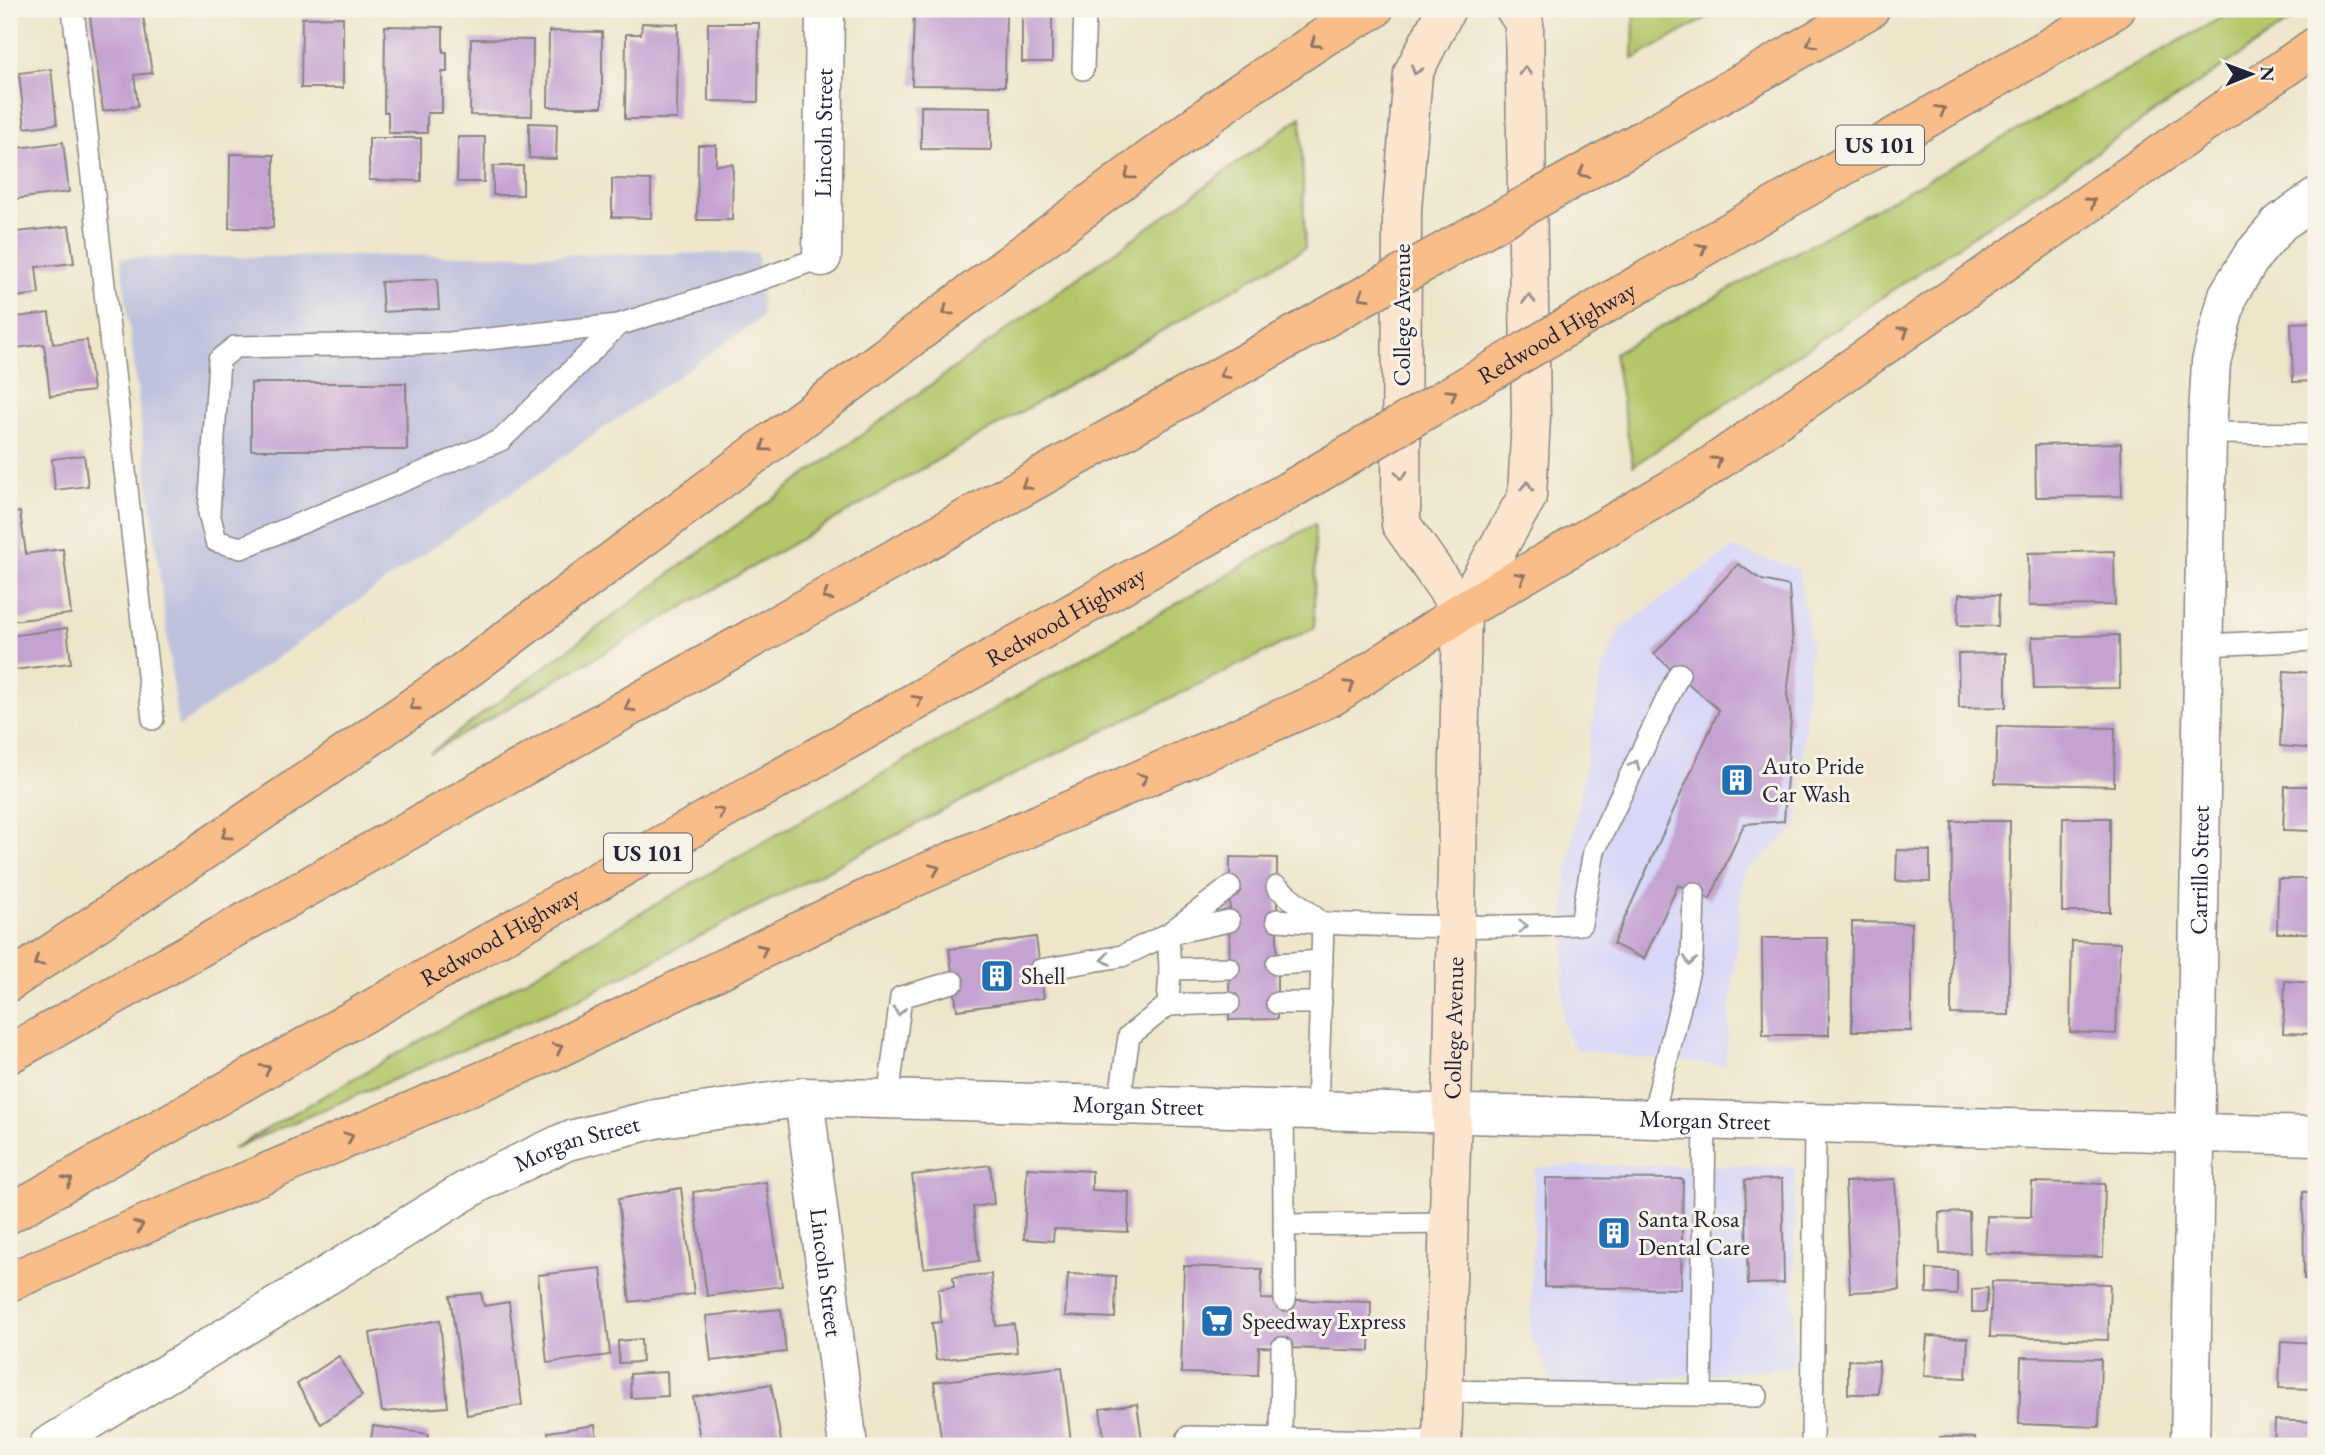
<svg xmlns="http://www.w3.org/2000/svg" width="2325" height="1455" font-family="'EB Garamond',serif">
<style>
.built{fill:#d7d7f8}
.industrial{fill:#bfc2dd}
.green{fill:#b4c669;stroke:#6b7452;stroke-width:2}
.building{fill:#c4a2d1}
.lines{fill:none;stroke-linecap:round;stroke-linejoin:round}
.lane-casing{stroke:#888483;stroke-width:24}
.street-casing{stroke:#888483;stroke-width:41}
.secondary-casing{stroke:#888483;stroke-width:41}
.highway-casing{stroke:#888483;stroke-width:41}
.lane{stroke:#fff;stroke-width:21}
.street{stroke:#fff;stroke-width:38}
.secondary{stroke:#fce5cf;stroke-width:38}
.highway{stroke:#f8bd88;stroke-width:38}
.highway-bridge-casing{stroke:#888483;stroke-width:41;stroke-linecap:butt}
.highway-bridge{stroke:#f8bd88;stroke-width:38}
.oneway{stroke:#8d7062}
.oneway2{stroke:#9a8d8c}
.oneway3{stroke:#9c9ca7}
.labels{text-anchor:middle;stroke-width:6;stroke-linejoin:round;paint-order:stroke}
.shield{fill:#f7f3e8;stroke:#62616f;stroke-width:2}
.shield-label{font-size:23px;font-weight:bold;fill:#22223b}
.street-label{font-size:24px;fill:#22223b;stroke:#f7f3e8}
.poi-label{font-size:24px;fill:#22223b;stroke:#f7f3e8;text-anchor:start}
</style>
<rect width="100%" height="100%" fill="#f7f3e8"/>
<filter id="ink" filterUnits="userSpaceOnUse"><feTurbulence type="fractalNoise" baseFrequency=".0143" numOctaves="2"/><feDisplacementMap in="SourceGraphic" scale="14" xChannelSelector="R" yChannelSelector="G"/><feConvolveMatrix kernelMatrix="1 2 1 2 8 2 1 2 1" color-interpolation-filters="sRGB"/></filter>
<filter id="wash" filterUnits="userSpaceOnUse"><feTurbulence type="fractalNoise" baseFrequency=".00686" numOctaves="4" result="noise"/><feDisplacementMap in="SourceGraphic" scale="28" xChannelSelector="R" yChannelSelector="G"/><feGaussianBlur stdDeviation="1.57" result="paint"/><feColorMatrix in="noise" values="0 0 0 0 0 0 0 0 0 0 0 0 0 0 0 0 0 1.4 0 .05"/><feComposite in="paint" operator="in"/></filter>
<g filter="url(#wash)">
<rect width="100%" height="100%" fill="#eee6cb"/>
<!-- built -->
<g class="built">
<polygon points="1733,548 1798,569 1811,647 1796,828 1743,874 1725,1066 1613,1055 1575,1048 1562,1021 1566,878 1602,669 1620,629"/>
<polygon points="1590,1165 1795,1166 1794,1367 1555,1387 1530,1335 1535,1168"/>
</g>
<!-- industrial -->
<polygon class="industrial" points="758,253 762,317 178,727 121,258"/>
<!-- green -->
<g class="green">
<polygon points="1634,9 1723,9 1633,59"/>
<polygon points="2237,9 2308,9 1633,466 1614,353"/>
<polygon points="1301,117 1305,248 430,753 680,566"/>
<polygon points="1315,524 1314,628 979,792 575,1001 232,1149"/>
</g>
<g id="blocks">
<!-- building -->
<g class="building">
<polygon points="89,9 142,9 152,73 134,75 138,106 103,111"/>
<polygon points="914,9 1006,9 1005,86 912,85"/>
<rect x="1022" y="16" width="30" height="46"/>
<polygon points="343,17 343,88 301,88 302,18"/>
<polygon points="642,23 678,24 677,119 625,119 626,34 641,34"/>
<polygon points="708,23 759,23 758,102 708,101"/>
<polygon points="385,26 443,27 443,52 447,52 447,72 442,72 442,113 427,113 427,133 388,133 388,112 384,112"/>
<polygon points="549,31 602,32 602,107 548,107"/>
<polygon points="471,39 533,40 532,116 470,115"/>
<polygon points="51,69 57,124 25,128 19,73"/>
<polygon points="921,106 991,107 991,150 921,149"/>
<polygon points="529,123 557,124 556,159 529,158"/>
<polygon points="458,137 485,137 484,182 457,182"/>
<polygon points="369,138 421,138 421,181 369,180"/>
<polygon points="63,142 69,192 16,199 10,149"/>
<polygon points="698,145 716,145 716,165 733,164 732,220 697,220"/>
<polygon points="230,154 274,155 273,228 229,228"/>
<rect x="493" y="166" width="30" height="29"/>
<polygon points="612,179 651,180 651,218 612,217"/>
<polygon points="69,226 74,263 36,267 39,294 9,298 9,233"/>
<polygon points="437,279 439,309 383,312 381,282"/>
<polygon points="49,313 53,344 87,340 93,391 50,396 44,344 9,349 9,318"/>
<polygon points="2316,322 2316,381 2293,382 2291,323"/>
<polygon points="251,383 406,383 407,450 251,450"/>
<polygon points="2121,443 2122,496 2036,497 2035,445"/>
<polygon points="84,455 88,486 55,490 52,459"/>
<polygon points="20,512 26,554 63,549 71,614 12,621 9,595 9,514"/>
<polygon points="2114,551 2115,605 2029,606 2028,553"/>
<polygon points="1738,564 1762,580 1789,586 1793,647 1787,694 1791,717 1784,821 1744,824 1710,899 1678,885 1644,959 1613,944 1719,710 1654,654"/>
<polygon points="1959,594 1999,595 1998,626 1958,625"/>
<polygon points="67,628 71,663 14,670 10,636"/>
<polygon points="2119,635 2120,688 2034,689 2032,637"/>
<polygon points="2006,653 2006,707 1959,708 1958,654"/>
<polygon points="2284,671 2316,673 2316,749 2280,746"/>
<polygon points="1997,726 2115,728 2114,786 1995,783"/>
<polygon points="2285,786 2316,786 2316,831 2283,830"/>
<polygon points="2063,818 2110,818 2110,912 2062,912"/>
<polygon points="1952,821 2010,821 2009,1015 1951,1014"/>
<polygon points="1897,850 1930,851 1930,882 1896,881"/>
<polygon points="1230,857 1277,858 1277,1019 1229,1020"/>
<polygon points="2278,879 2316,879 2316,933 2277,933"/>
<polygon points="1852,922 1911,923 1911,1031 1852,1031"/>
<polygon points="1036,937 1044,998 957,1010 949,949"/>
<polygon points="1762,938 1828,938 1829,1035 1763,1035"/>
<polygon points="2072,941 2120,943 2116,1034 2070,1032"/>
<polygon points="2285,981 2316,983 2316,1034 2283,1033"/>
<polygon points="990,1165 994,1204 973,1207 979,1261 924,1268 912,1175"/>
<polygon points="1027,1168 1092,1171 1092,1190 1129,1192 1128,1232 1054,1229 1053,1241 1024,1239"/>
<polygon points="1546,1178 1683,1179 1681,1289 1545,1287"/>
<polygon points="1782,1179 1784,1283 1748,1284 1745,1180"/>
<polygon points="1895,1179 1900,1290 1850,1292 1845,1182"/>
<polygon points="766,1182 782,1286 707,1296 693,1192"/>
<polygon points="2032,1182 2105,1184 2103,1257 1985,1253 1987,1216 2031,1217"/>
<polygon points="681,1188 694,1294 630,1302 618,1199"/>
<polygon points="2303,1192 2316,1192 2316,1279 2304,1279"/>
<polygon points="1969,1212 1970,1253 1940,1254 1939,1213"/>
<polygon points="1184,1266 1262,1269 1261,1299 1371,1302 1370,1351 1259,1347 1258,1375 1181,1373"/>
<polygon points="601,1268 610,1355 547,1363 538,1275"/>
<polygon points="1927,1269 1957,1271 1957,1295 1927,1293"/>
<polygon points="991,1274 996,1326 1014,1324 1017,1352 936,1360 932,1323 941,1322 938,1289 954,1287 953,1277"/>
<polygon points="1068,1274 1116,1276 1115,1318 1065,1316"/>
<polygon points="1992,1281 2110,1284 2108,1340 1990,1337"/>
<polygon points="1988,1288 1986,1312 1972,1312 1972,1289"/>
<polygon points="481,1293 484,1306 509,1302 522,1405 467,1415 450,1296"/>
<polygon points="781,1309 786,1352 711,1361 706,1316"/>
<polygon points="440,1320 448,1407 382,1412 370,1333"/>
<polygon points="1927,1336 1968,1338 1966,1378 1924,1376"/>
<polygon points="641,1339 642,1362 619,1363 618,1341"/>
<polygon points="2281,1341 2316,1343 2316,1389 2279,1388"/>
<polygon points="339,1356 362,1396 321,1424 297,1384"/>
<polygon points="2021,1357 2101,1359 2099,1427 2019,1424"/>
<polygon points="1848,1360 1879,1361 1878,1394 1848,1394"/>
<polygon points="1062,1367 1071,1442 1035,1446 942,1446 934,1382"/>
<polygon points="667,1372 668,1396 631,1398 630,1374"/>
<polygon points="771,1384 782,1446 701,1446 693,1397"/>
<polygon points="1137,1404 1143,1446 1105,1446 1100,1409"/>
<polygon points="2275,1420 2316,1422 2316,1446 2274,1446"/>
<polygon points="595,1425 598,1446 550,1446 548,1432"/>
<polygon points="373,1426 429,1434 427,1446 370,1446"/>
<polygon points="1940,1437 1975,1438 1975,1446 1940,1446"/>
<polygon points="231,1440 235,1446 217,1446"/>
</g>
</g>
</g>
<g filter="url(#ink)">
<use href="#blocks" fill-opacity="0" stroke="#888483" stroke-width="2"/>
<g class="lines">
<defs>
<g id="lane">
<polyline points="73,9 153,719"/>
<polyline points="1083,69 1085,9"/>
<polyline points="618,325 501,440 241,548 216,541 209,513 219,360 235,347 450,343 618,325 765,278 822,257"/>
<polyline points="2207,433 2316,434"/>
<polyline points="2203,645 2316,640"/>
<polyline points="1277,887 1323,924 1317,1110"/>
<path d="M1277,920C1379,928 1480,928 1581,924L1594,851L1679,674"/>
<polyline points="1173,933 1229,921"/>
<polyline points="1277,964 1322,961"/>
<polyline points="1170,969 1229,968"/>
<polyline points="1040,970 1122,956 1168,934 1230,887"/>
<polyline points="1277,1003 1321,1003"/>
<polyline points="1168,1005 1229,1003"/>
<polyline points="888,1099 901,997 953,982"/>
<polyline points="1119,1104 1129,1036 1168,1005 1170,969 1168,934"/>
<polyline points="1283,1109 1285,1300"/>
<polyline points="1652,1119 1692,958 1694,893"/>
<polyline points="1284,1225 1448,1223"/>
<polyline points="1443,1391 1757,1396"/>
<polyline points="1701,1393 1705,1119"/>
<polyline points="1188,1437 1442,1442"/>
<polyline points="1281,1439 1282,1348"/>
<polyline points="1812,1446 1815,1123"/>
</g>
<g id="street">
<path id="s1" d="M822,257L825,9"/>
<path id="s2" d="M804,1097L848,1446"/>
<path id="s3" d="M48,1446L480,1182L567,1141L655,1119L804,1097L2316,1136"/>
<path id="s4" d="M2190,1446L2207,433L2211,362L2228,295L2252,256L2280,223L2316,198"/>
</g>
<g id="secondary">
<polyline points="1446,9 1413,73 1402,210 1401,524 1462,611"/>
<path id="s5" d="M1442,1446L1452,1114L1462,611L1527,497L1531,416L1524,23L1515,9"/>
</g>
<g id="highway">
<polyline points="1642,140 1870,9"/>
<polyline points="1643,282 2116,9"/>
<polyline points="9,982 323,770 470,667 1236,95 1327,35 1374,9"/>
<polyline points="9,1054 1284,341"/>
<path id="s6" d="M9,1214L1288,491"/>
<polyline points="9,1282 548,1053 872,896 1333,696 1462,611 1706,469 2316,46"/>
</g>
</defs>
<!-- lane casing -->
<use href="#lane" class="lane-casing"/>
<!-- street casing -->
<use href="#street" class="street-casing"/>
<!-- secondary casing -->
<use href="#secondary" class="secondary-casing"/>
<!-- highway casing -->
<use href="#highway" class="highway-casing"/>
<!-- lane -->
<use href="#lane" class="lane"/>
<!-- street -->
<use href="#street" class="street"/>
<!-- secondary -->
<use href="#secondary" class="secondary"/>
<!-- highway -->
<use href="#highway" class="highway"/>
<defs>
<g id="highway-bridge">
<polyline points="1284,341 1642,140"/>
<path id="s7" d="M1288,491L1643,282"/>
</g>
</defs>
<!-- highway-bridge casing -->
<use href="#highway-bridge" class="highway-bridge-casing"/>
<!-- highway-bridge -->
<use href="#highway-bridge" class="highway-bridge"/>
</g>
<!-- one-way arrows -->
<defs><path id="oneway-chevron" d="M-2-3.5L2.5 0L-2 3.5" fill="none" stroke-width="1.6" stroke-linecap="round" stroke-linejoin="round" transform="scale(1.75)"/></defs>
<g class="oneway">
<use href="#oneway-chevron" transform="translate(1315 43) rotate(146)"/>
<use href="#oneway-chevron" transform="translate(1811 43) rotate(150)"/>
<use href="#oneway-chevron" transform="translate(1941 110) rotate(-30)"/>
<use href="#oneway-chevron" transform="translate(1583 173) rotate(151)"/>
<use href="#oneway-chevron" transform="translate(1129 175) rotate(143)"/>
<use href="#oneway-chevron" transform="translate(2091 202) rotate(-35)"/>
<use href="#oneway-chevron" transform="translate(1702 248) rotate(-30)"/>
<use href="#oneway-chevron" transform="translate(1363 296) rotate(151)"/>
<use href="#oneway-chevron" transform="translate(947 311) rotate(143)"/>
<use href="#oneway-chevron" transform="translate(1904 331) rotate(-35)"/>
<use href="#oneway-chevron" transform="translate(1224 374) rotate(151)"/>
<use href="#oneway-chevron" transform="translate(1452 394) rotate(-31)"/>
<use href="#oneway-chevron" transform="translate(765 447) rotate(143)"/>
<use href="#oneway-chevron" transform="translate(1717 461) rotate(-35)"/>
<use href="#oneway-chevron" transform="translate(1026 485) rotate(151)"/>
<use href="#oneway-chevron" transform="translate(1521 577) rotate(-30)"/>
<use href="#oneway-chevron" transform="translate(827 596) rotate(151)"/>
<use href="#oneway-chevron" transform="translate(1350 685) rotate(-33)"/>
<use href="#oneway-chevron" transform="translate(918 700) rotate(-29)"/>
<use href="#oneway-chevron" transform="translate(414 706) rotate(145)"/>
<use href="#oneway-chevron" transform="translate(629 707) rotate(151)"/>
<use href="#oneway-chevron" transform="translate(1143 778) rotate(-23)"/>
<use href="#oneway-chevron" transform="translate(720 812) rotate(-29)"/>
<use href="#oneway-chevron" transform="translate(226 835) rotate(146)"/>
<use href="#oneway-chevron" transform="translate(935 869) rotate(-23)"/>
<use href="#oneway-chevron" transform="translate(763 949) rotate(-26)"/>
<use href="#oneway-chevron" transform="translate(38 962) rotate(146)"/>
<use href="#oneway-chevron" transform="translate(558 1048) rotate(-26)"/>
<use href="#oneway-chevron" transform="translate(266 1069) rotate(-29)"/>
<use href="#oneway-chevron" transform="translate(349 1137) rotate(-23)"/>
<use href="#oneway-chevron" transform="translate(68 1181) rotate(-29)"/>
<use href="#oneway-chevron" transform="translate(139 1226) rotate(-23)"/>
</g>
<g class="oneway2">
<use href="#oneway-chevron" transform="translate(1416 70) rotate(110)"/>
<use href="#oneway-chevron" transform="translate(1525 71) rotate(-91)"/>
<use href="#oneway-chevron" transform="translate(1529 299) rotate(-91)"/>
<use href="#oneway-chevron" transform="translate(1401 475) rotate(90)"/>
<use href="#oneway-chevron" transform="translate(1527 486) rotate(-86)"/>
</g>
<g class="oneway3">
<use href="#oneway-chevron" transform="translate(1635 765) rotate(-64)"/>
<use href="#oneway-chevron" transform="translate(1523 926) rotate(-2)"/>
<use href="#oneway-chevron" transform="translate(1106 959) rotate(171)"/>
<use href="#oneway-chevron" transform="translate(1690 961) rotate(99)"/>
<use href="#oneway-chevron" transform="translate(899 1011) rotate(98)"/>
</g>
</g>
<!-- icons -->
<defs>
<symbol id="building-square" viewBox="-11 -11 22 22"><rect x="-9" y="-9" width="18" height="18" rx="4" fill="#1f6fb2" stroke="#f7f3e8"/><path d="M-4-6H4V6H1V3H-1V6H-4ZM-2.5-4.3h1.7v1.8h-1.7ZM.8-4.3h1.7v1.8H.8ZM-2.5-1h1.7V.8h-1.7ZM.8-1h1.7V.8H.8Z" fill="#fff"/></symbol>
<symbol id="supermarket-square" viewBox="-11 -11 22 22"><rect x="-9" y="-9" width="18" height="18" rx="4" fill="#1f6fb2" stroke="#f7f3e8"/><path d="M-6-5.5h2.5l.6 2H6L4.5 2H-2.5L-4.4-4H-6ZM-1.5 3.2a1.3 1.3 0 1 0 .1 0ZM3 3.2a1.3 1.3 0 1 0 .1 0Z" fill="#fff"/></symbol>
</defs>
<g fill-rule="evenodd">
<use href="#building-square" x="1718" y="761" width="38" height="38"/>
<use href="#building-square" x="978" y="957" width="38" height="38"/>
<use href="#building-square" x="1595" y="1214" width="38" height="38"/>
<use href="#supermarket-square" x="1198" y="1302" width="38" height="38"/>
</g>
<g class="labels">
<!-- shield labels -->
<g class="shield">
<rect x="1836" y="125.5" width="88" height="39" rx="5"/>
<rect x="604" y="833.5" width="88" height="39" rx="5"/>
</g>
<g class="shield-label">
<text x="1880" y="153">US 101</text>
<text x="648" y="861">US 101</text>
</g>
<!-- street labels -->
<g class="street-label">
<text dy="8" stroke="none"><textPath href="#s1" startOffset="124">Lincoln Street</textPath></text>
<text transform="translate(1402 315) rotate(-90)" y="8">College Avenue</text>
<text dy="8" stroke="none"><textPath href="#s7" startOffset="312">Redwood Highway</textPath></text>
<text dy="8" stroke="none"><textPath href="#s6" startOffset="1214">Redwood Highway</textPath></text>
<text dy="8" stroke="none"><textPath href="#s4" startOffset="576">Carrillo Street</textPath></text>
<text dy="8" stroke="none"><textPath href="#s6" startOffset="564">Redwood Highway</textPath></text>
<text dy="8" stroke="none"><textPath href="#s5" startOffset="418">College Avenue</textPath></text>
<text dy="8" stroke="none"><textPath href="#s3" startOffset="1178">Morgan Street</textPath></text>
<text dy="8" stroke="none"><textPath href="#s3" startOffset="1745">Morgan Street</textPath></text>
<text dy="8" stroke="none"><textPath href="#s3" startOffset="611">Morgan Street</textPath></text>
<text dy="8" stroke="none"><textPath href="#s2" startOffset="177">Lincoln Street</textPath></text>
</g>
<!-- poi labels -->
<g class="poi-label">
<text x="1762" y="774">Auto Pride<tspan x="1762" dy="28">Car Wash</tspan></text>
<text x="1021" y="984">Shell</text>
<text x="1638" y="1227">Santa Rosa<tspan x="1638" dy="28">Dental Care</tspan></text>
<text x="1242" y="1329">Speedway Express</text>
</g>
</g>
<!-- margin -->
<rect width="2325" height="1455" fill="none" stroke="#f7f3e8" stroke-width="35"/>
<!-- north arrow -->
<g transform="translate(2251 74) rotate(89)" stroke="#f7f3e8" stroke-width="5" paint-order="stroke">
<path d="M0-5L12 26L0 18L-12 26Z" fill="#22223b"/>
<text y="-10" font-size="19" font-weight="bold" text-anchor="middle" fill="#22223b">N</text>
</g>
</svg>
